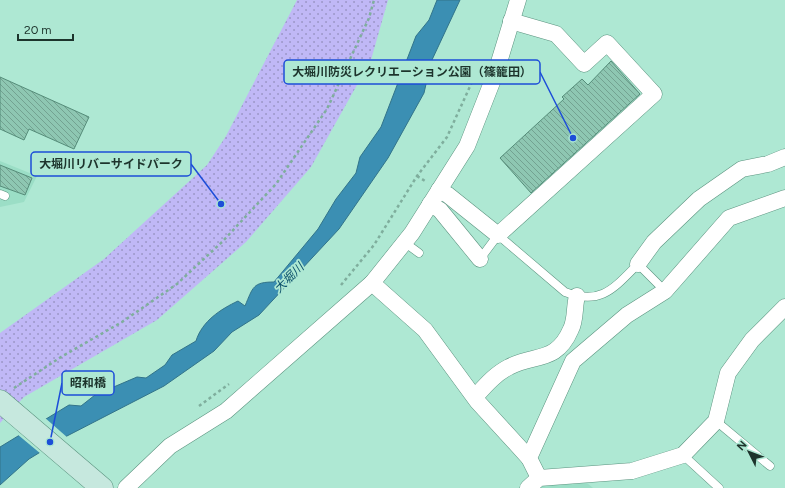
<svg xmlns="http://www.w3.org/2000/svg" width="785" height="488" font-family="Figtree,'Noto Sans JP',sans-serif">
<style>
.built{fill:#9bdec6}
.green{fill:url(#green-dots)}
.water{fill:#3b8fb3;stroke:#32748a}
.pier{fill:#aee8d3}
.building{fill:url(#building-back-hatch);stroke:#558c79}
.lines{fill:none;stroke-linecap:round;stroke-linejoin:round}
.lane-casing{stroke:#5b937f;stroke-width:9}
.street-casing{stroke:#5b937f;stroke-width:17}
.secondary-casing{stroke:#5b937f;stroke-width:23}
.path{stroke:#7fae9d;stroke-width:2.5;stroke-dasharray:3 3;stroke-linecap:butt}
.lane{stroke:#fff;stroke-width:8}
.street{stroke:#fff;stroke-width:16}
.secondary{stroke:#c6e8de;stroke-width:22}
.labels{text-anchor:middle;stroke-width:3.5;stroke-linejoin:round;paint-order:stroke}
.water-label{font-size:12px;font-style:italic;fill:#0d526c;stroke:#aee8d3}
.leader{fill:none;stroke:#1d4ed8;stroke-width:1.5}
.callout-dot{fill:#1d4ed8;stroke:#aee8d3;stroke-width:1.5}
.callout{fill:#aee8d3;stroke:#1d4ed8;stroke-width:1.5}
.callout-label{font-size:12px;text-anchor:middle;font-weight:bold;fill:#1d342c}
</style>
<defs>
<pattern id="green-dots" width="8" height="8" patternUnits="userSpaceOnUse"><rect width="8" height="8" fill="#c0b8f6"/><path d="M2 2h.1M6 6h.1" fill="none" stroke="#9b96c7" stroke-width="1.8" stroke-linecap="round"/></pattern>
<pattern id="building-back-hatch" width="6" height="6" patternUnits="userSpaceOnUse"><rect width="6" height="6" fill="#8ec7b2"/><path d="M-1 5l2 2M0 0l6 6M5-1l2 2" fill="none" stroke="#73a291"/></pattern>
</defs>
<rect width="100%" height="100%" fill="#aee8d3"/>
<!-- built -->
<g class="built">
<polygon points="0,161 37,176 24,202 0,207"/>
<polygon points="587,483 593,488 534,488 536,486"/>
</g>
<!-- green -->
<polygon class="green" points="297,0 388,0 371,60 311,167 246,242 157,320 24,397 0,423 0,333 104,259 207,165 226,136"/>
<!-- water -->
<path class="water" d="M437,0H460L431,62L424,93L388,158L339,229L259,315L232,332L214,351L164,386L65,437L29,459L0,485V447L69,405L81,406L95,395L137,377L146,378L165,365L172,355L196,341C202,321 221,309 238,301L245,306C253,287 253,282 274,282L318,229L336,199L356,173L360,157L381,127L416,36L429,20Z"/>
<!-- pier -->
<polygon class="pier" points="44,417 68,438 41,454 17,434"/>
<!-- building -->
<g class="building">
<polygon points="611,61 640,94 531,193 500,158 564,99 562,97 582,79 588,85"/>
<polygon points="0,77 89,117 74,149 29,129 24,140 0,129"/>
<polygon points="0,165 32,178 25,195 0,186"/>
</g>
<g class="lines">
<defs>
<g id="lane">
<polyline points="0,194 5,196"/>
<polyline points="404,242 419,253"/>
<path d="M480,259L498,235L565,292C601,306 614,288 638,264L665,291"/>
<polyline points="716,421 770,466"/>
<polyline points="683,455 719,488"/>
</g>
<g id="street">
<polyline points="439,190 448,195 498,235 654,94 607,43 584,64 556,34 511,21"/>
<polyline points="430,204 440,210 480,259"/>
<polyline points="638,264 654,242 699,199 742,169 768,164 785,157"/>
<polyline points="372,283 412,233 467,146 496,72 518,0"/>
<path d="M475,397C485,386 495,374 509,367C535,353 556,364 571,329C576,319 574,307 577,296"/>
<polyline points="539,478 529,458 573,361 627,315 665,291 729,218 785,198"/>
<polyline points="126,488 170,446 226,411 372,283 425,330 477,401 529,458"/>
<polyline points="528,488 539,478 632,471 683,455 716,421 728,373 752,340 785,307"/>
</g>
<polyline id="secondary" points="0,401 102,488"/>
</defs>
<!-- lane casing -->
<use href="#lane" class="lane-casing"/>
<!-- street casing -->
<use href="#street" class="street-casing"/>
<!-- secondary casing -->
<use href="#secondary" class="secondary-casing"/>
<!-- path -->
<g class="path">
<polyline points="417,176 425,181"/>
<polyline points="341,285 374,245 417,176 447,137 472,82"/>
<polyline points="14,388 61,357 122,322 177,284 222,242 276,184 327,109 369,18 374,0"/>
<polyline points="199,406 229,384"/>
</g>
<!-- lane -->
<use href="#lane" class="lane"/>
<!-- street -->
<use href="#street" class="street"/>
<!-- secondary -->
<use href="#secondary" class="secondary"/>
</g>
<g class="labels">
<!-- water labels -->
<g class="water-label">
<text transform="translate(289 278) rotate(-45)" y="4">大堀川</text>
</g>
</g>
<!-- callouts -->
<path class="leader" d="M573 138L540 72M221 204L191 164M50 442L62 383"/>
<g class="callout-dot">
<circle cx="573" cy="138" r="4"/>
<circle cx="221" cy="204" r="4"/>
<circle cx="50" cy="442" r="4"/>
</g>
<g class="callout">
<rect x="284" y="60" width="256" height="24" rx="4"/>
<rect x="31" y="152" width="160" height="24" rx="4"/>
<rect x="62" y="371" width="52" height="24" rx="4"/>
</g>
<g class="callout-label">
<text x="412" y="76">大堀川防災レクリエーション公園（篠籠田）</text>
<text x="111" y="168">大堀川リバーサイドパーク</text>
<text x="88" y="387">昭和橋</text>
</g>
<!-- north arrow -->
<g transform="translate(749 452) rotate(312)" stroke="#aee8d3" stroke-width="3" paint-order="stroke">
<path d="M0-3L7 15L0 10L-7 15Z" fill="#1d342c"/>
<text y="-6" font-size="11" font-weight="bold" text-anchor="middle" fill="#1d342c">N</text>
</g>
<!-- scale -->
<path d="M18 34v6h55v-6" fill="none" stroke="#1d342c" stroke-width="2"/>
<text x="24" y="34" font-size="12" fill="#1d342c" stroke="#aee8d3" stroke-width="3" paint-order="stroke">20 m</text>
</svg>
